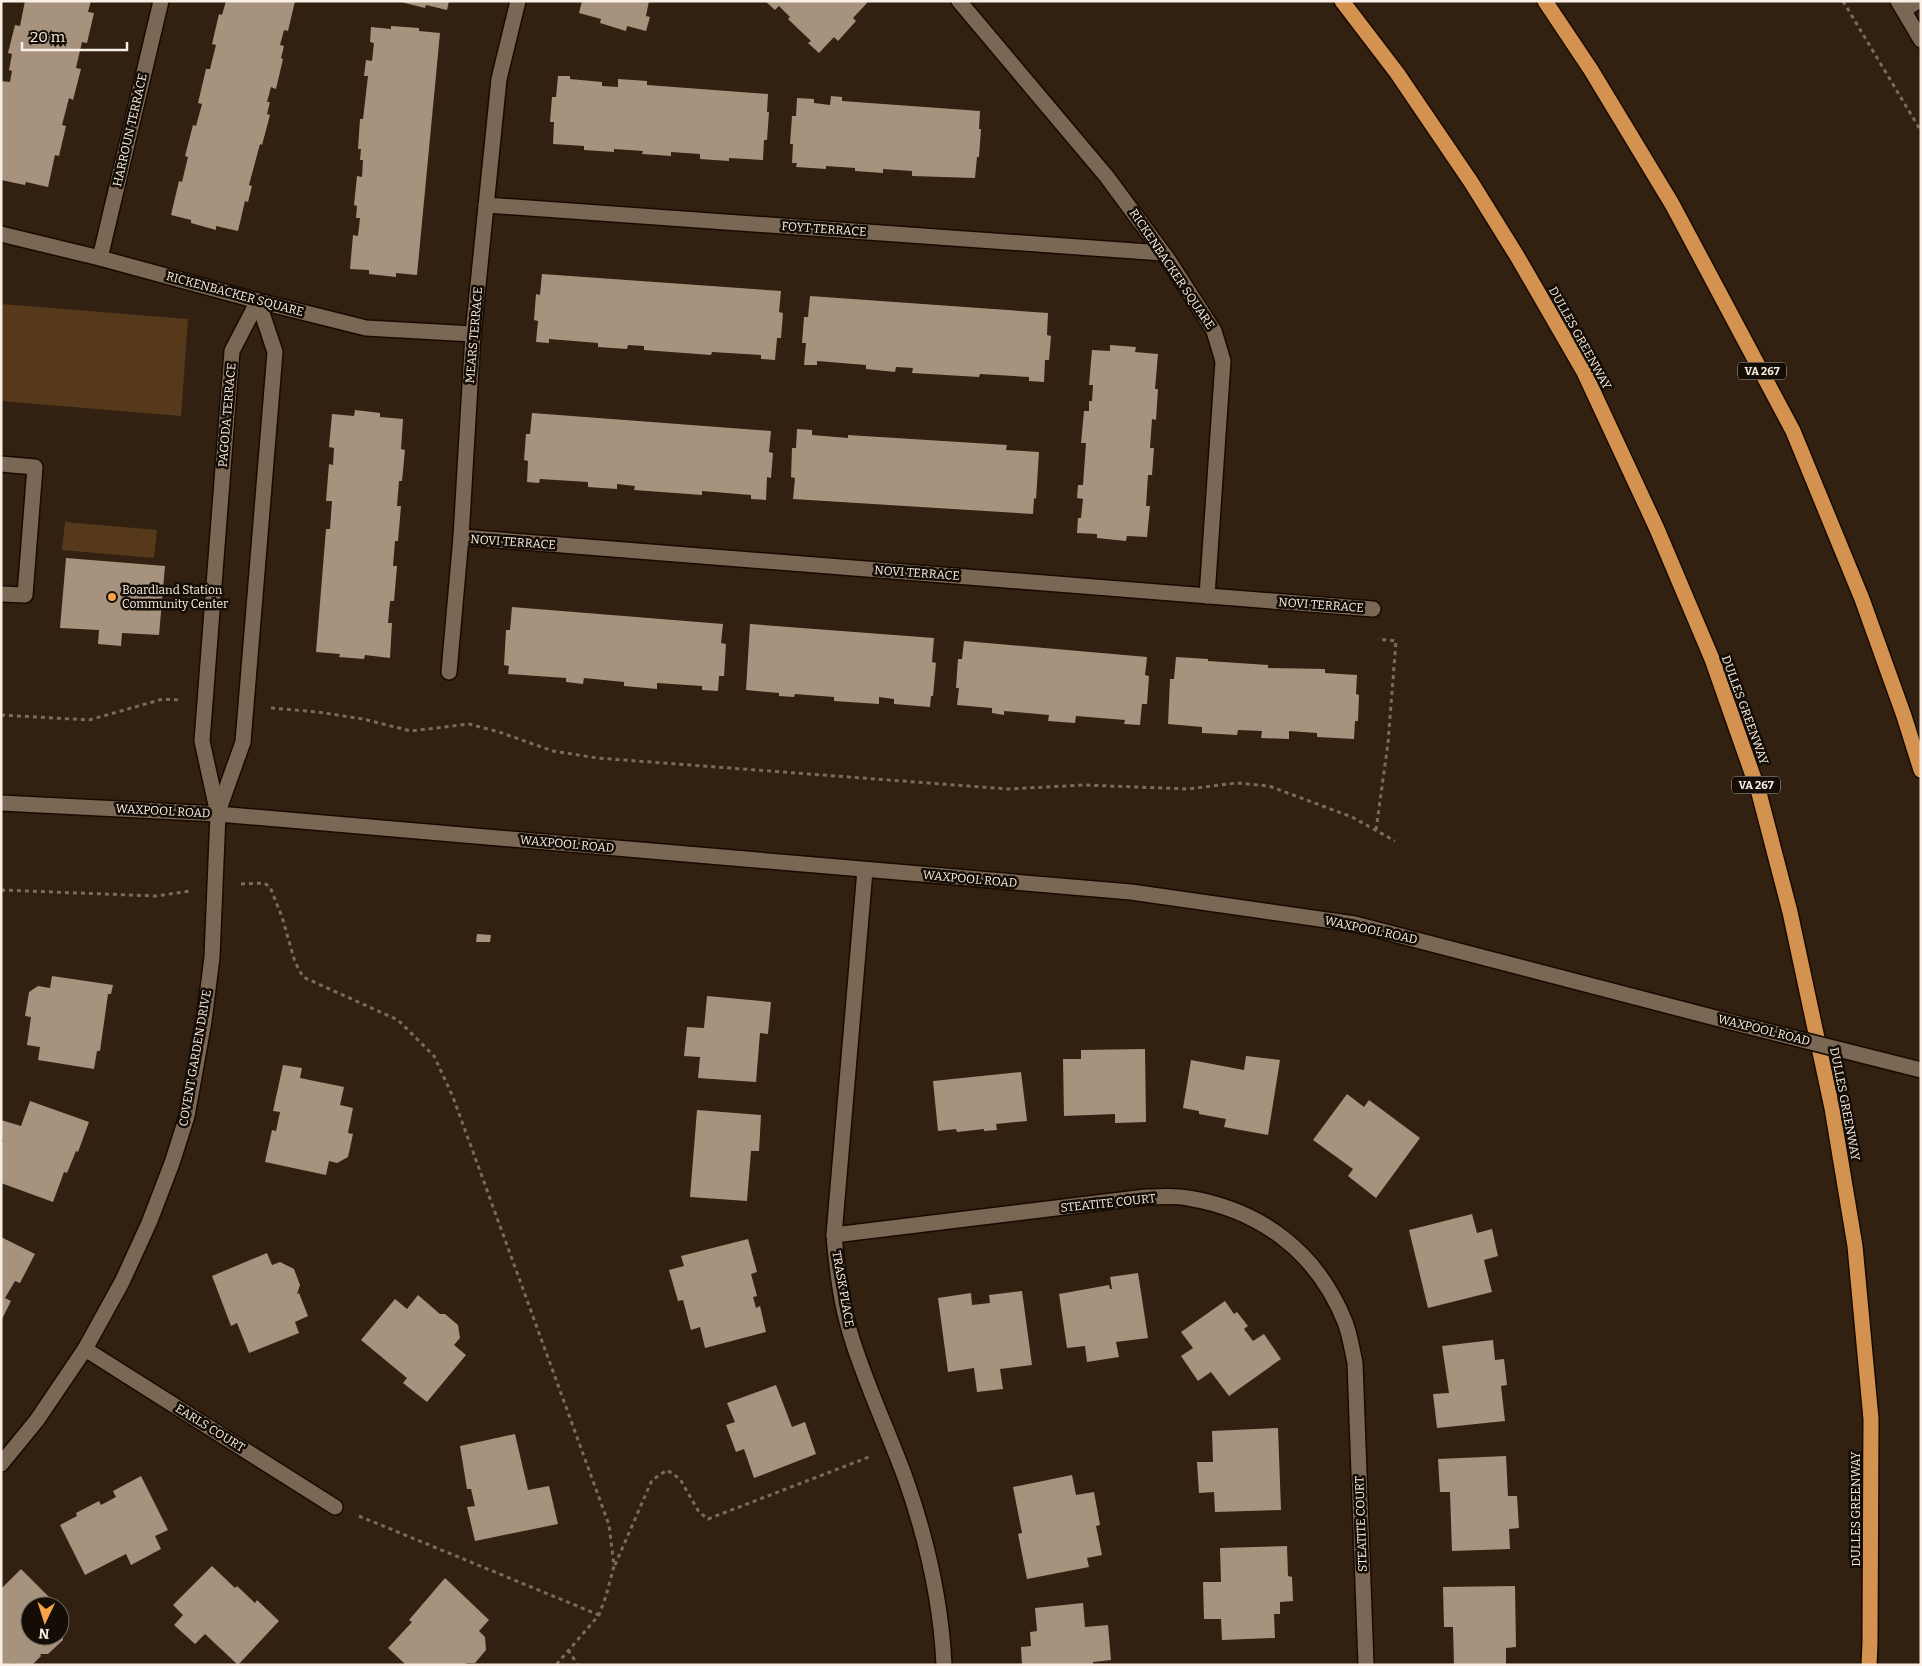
<svg xmlns="http://www.w3.org/2000/svg" width="1922" height="1666" font-family="Bitter,serif">
<style>
.green{fill:#56391b}
.building{fill:#a7927e}
.lines{fill:none;stroke-linecap:round;stroke-linejoin:round}
.service-casing{stroke:#190a00;stroke-width:18}
.minor-casing{stroke:#190a00;stroke-width:18}
.tertiary-casing{stroke:#190a00;stroke-width:18}
.motorway-casing{stroke:#190a00;stroke-width:18}
.path{stroke:#7a6c5d;stroke-width:3;stroke-dasharray:4 4;stroke-linecap:butt}
.service{stroke:#7a6754;stroke-width:15}
.minor{stroke:#7a6754;stroke-width:15}
.tertiary{stroke:#7a6754;stroke-width:15}
.motorway{stroke:#d39250;stroke-width:15}
.tertiary-bridge-casing{stroke:#190a00;stroke-width:18;stroke-linecap:butt}
.tertiary-bridge{stroke:#7a6754;stroke-width:15}
.poi-dot{fill:#f6a247;stroke:#140d06;stroke-width:2}
.labels{text-anchor:middle;stroke-width:5;stroke-linejoin:round;paint-order:stroke}
.shield{fill:#140d06;stroke:#b5aba1;stroke-width:1}
.shield-label{font-size:11px;font-weight:bold;fill:#faefe4}
.street-label{font-size:12px;fill:#faefe4;stroke:#140d06}
.poi-label{font-size:12px;fill:#faefe4;stroke:#140d06;text-anchor:start}
</style>
<rect width="100%" height="100%" fill="#322111"/>
<!-- green -->
<g class="green">
<polygon points="1,304 188,319 181,416 1,401"/>
<polygon points="65,522 157,530 154,558 62,550"/>
</g>
<!-- building -->
<g class="building">
<polygon points="25,1 91,1 88,12 94,13 87,43 82,42 76,68 81,69 73,100 69,98 62,125 66,126 59,156 55,155 48,187 26,182 25,185 1,180 1,81 10,82 12,71 9,70 12,54 8,53 15,25 20,26"/>
<polygon points="226,1 295,1 288,31 284,30 280,45 284,46 281,58 283,59 276,89 271,87 267,102 270,102 267,114 270,115 262,145 260,144 249,185 252,186 248,202 245,201 238,231 216,226 216,230 191,223 191,220 171,215 179,181 182,182 188,157 185,156 193,125 196,126 202,104 198,103 206,69 210,69 216,45 212,44 219,14 222,15"/>
<polygon points="397,1 449,1 447,10 426,5 425,8"/>
<polygon points="582,1 649,1 646,16 650,17 646,31 627,26 626,31 600,23 601,19 579,13"/>
<polygon points="765,1 865,1 867,3 853,18 856,21 838,41 834,37 819,53 808,43 811,41 788,19 790,17 779,6 775,10"/>
<polygon points="391,26 419,28 419,31 440,33 417,275 396,273 396,277 369,274 369,270 350,269 353,235 358,236 360,218 356,218 357,206 354,205 357,176 362,177 363,160 360,160 361,149 358,149 360,119 363,119 368,76 364,76 366,60 372,61 374,43 370,42 371,27 391,29"/>
<polygon points="558,76 570,76 570,79 602,82 602,86 618,87 618,79 647,81 647,85 768,94 767,112 769,112 767,140 764,140 763,160 729,158 729,161 700,159 700,154 671,152 671,156 642,154 643,151 614,149 614,152 584,150 584,146 553,144 554,122 550,122 552,97 556,97"/>
<polygon points="831,96 842,97 842,101 980,111 979,129 981,129 979,157 977,157 975,178 912,176 912,171 883,169 883,173 855,171 855,168 826,166 826,169 796,167 797,163 792,163 793,144 790,144 792,116 796,116 797,98 814,99 814,103 830,105"/>
<polygon points="542,274 781,291 779,312 783,313 781,338 777,338 775,360 761,359 761,355 712,352 711,355 644,350 644,346 628,345 627,349 598,347 598,343 549,339 549,343 536,342 538,321 534,320 536,294 540,295"/>
<polygon points="810,296 1048,313 1047,335 1051,336 1049,360 1045,360 1044,382 1029,381 1029,377 980,374 979,377 912,373 913,368 896,367 895,372 866,369 866,365 817,361 817,365 804,365 806,343 802,343 804,317 808,317"/>
<polygon points="1110,345 1136,347 1135,352 1158,354 1155,389 1158,389 1156,420 1152,419 1150,448 1154,448 1152,475 1148,475 1146,506 1150,506 1147,537 1127,536 1126,541 1097,538 1097,534 1077,533 1078,518 1081,518 1083,499 1077,498 1078,485 1083,485 1086,443 1081,443 1084,411 1089,411 1089,401 1092,401 1093,385 1089,385 1092,350 1110,351"/>
<polygon points="355,410 380,413 380,417 403,419 401,449 405,450 402,481 399,481 397,506 401,506 398,541 395,541 393,566 397,566 394,601 390,601 388,623 392,623 390,658 365,655 364,659 339,657 340,654 316,652 326,529 330,529 332,501 326,501 329,464 333,465 334,448 329,447 332,414 354,416"/>
<polygon points="532,413 771,431 769,452 773,453 771,478 767,477 766,500 751,499 751,495 702,491 702,495 634,490 635,486 617,484 617,489 588,487 588,482 540,479 539,483 527,482 528,461 524,460 526,434 530,434"/>
<polygon points="797,429 812,430 812,435 848,438 848,435 1007,445 1006,450 1039,452 1036,499 1034,498 1033,514 793,499 795,478 791,477 792,448 796,448"/>
<polygon points="66,558 165,566 159,635 122,633 121,646 98,644 99,630 60,628"/>
<polygon points="512,607 723,624 721,643 726,644 724,676 719,676 718,691 702,690 702,686 657,683 657,689 624,686 624,682 584,678 583,684 566,682 566,678 508,674 509,666 504,665 506,630 510,630"/>
<polygon points="750,624 934,638 932,662 936,663 933,696 931,696 930,707 894,704 894,699 879,697 879,704 834,701 834,697 795,694 794,697 779,696 779,693 746,690"/>
<polygon points="964,641 1147,657 1145,675 1149,676 1147,704 1142,704 1140,725 1124,724 1125,720 1076,716 1075,723 1048,721 1049,715 1004,711 1004,715 992,713 992,708 957,705 959,688 956,688 958,659 962,659"/>
<polygon points="1176,657 1208,659 1208,661 1268,665 1268,668 1325,669 1325,673 1357,675 1356,694 1359,695 1358,721 1355,721 1354,739 1317,737 1317,733 1289,731 1289,739 1261,738 1262,731 1238,730 1237,735 1202,733 1202,727 1168,724 1170,679 1174,679"/>
<polygon points="477,934 491,935 490,942 476,942"/>
<polygon points="52,976 113,985 111,994 108,994 100,1051 97,1051 94,1069 38,1060 40,1047 27,1045 31,1017 25,1016 29,992 38,986 50,988"/>
<polygon points="707,996 771,1002 768,1034 760,1033 756,1082 698,1078 700,1057 684,1056 687,1027 704,1028"/>
<polygon points="1145,1049 1146,1122 1115,1123 1115,1114 1064,1116 1063,1059 1081,1059 1081,1050"/>
<polygon points="1246,1056 1280,1060 1268,1135 1224,1127 1226,1119 1199,1114 1199,1111 1183,1108 1191,1060 1244,1070"/>
<polygon points="283,1065 302,1068 300,1078 344,1087 340,1105 353,1108 348,1133 353,1134 348,1157 337,1163 329,1161 326,1175 265,1162 272,1130 276,1131 280,1112 273,1111"/>
<polygon points="1021,1072 1027,1121 996,1124 997,1130 984,1131 984,1129 957,1132 956,1129 938,1131 933,1081"/>
<polygon points="1347,1094 1364,1107 1369,1100 1420,1138 1376,1198 1348,1176 1353,1169 1313,1140"/>
<polygon points="30,1101 89,1122 78,1152 76,1151 67,1173 64,1172 53,1202 1,1183 1,1146 3,1140 1,1140 1,1120 21,1126"/>
<polygon points="697,1110 761,1115 759,1151 751,1151 747,1201 690,1197"/>
<polygon points="1472,1214 1477,1233 1492,1229 1498,1256 1484,1260 1492,1292 1428,1308 1409,1230"/>
<polygon points="1,1237 35,1254 20,1283 15,1281 5,1298 11,1301 1,1321"/>
<polygon points="748,1239 757,1272 751,1274 757,1296 753,1297 756,1308 760,1306 766,1332 705,1348 700,1327 691,1330 683,1300 678,1301 669,1270 684,1266 681,1256"/>
<polygon points="267,1253 272,1265 280,1262 294,1269 300,1285 297,1294 299,1293 308,1316 295,1322 299,1333 249,1353 237,1323 231,1326 212,1276"/>
<polygon points="1138,1273 1148,1338 1116,1342 1119,1357 1087,1362 1085,1346 1067,1348 1059,1294 1109,1285 1110,1289 1112,1289 1110,1277"/>
<polygon points="1022,1291 1032,1365 1000,1369 1003,1389 977,1392 974,1368 948,1372 938,1298 971,1293 972,1305 990,1303 989,1295"/>
<polygon points="418,1295 440,1314 445,1314 458,1325 460,1338 454,1345 466,1355 427,1402 403,1383 407,1378 361,1340 395,1299 407,1309"/>
<polygon points="1225,1301 1234,1314 1237,1312 1248,1326 1244,1329 1253,1341 1264,1334 1281,1359 1229,1396 1211,1372 1198,1381 1181,1356 1193,1348 1181,1332"/>
<polygon points="1493,1340 1495,1360 1504,1359 1507,1385 1501,1386 1505,1421 1437,1428 1433,1394 1449,1393 1442,1346"/>
<polygon points="776,1385 792,1427 805,1422 816,1454 754,1478 744,1449 736,1452 726,1425 735,1422 727,1403"/>
<polygon points="1278,1428 1281,1510 1215,1512 1214,1492 1199,1493 1197,1462 1213,1462 1212,1431"/>
<polygon points="515,1434 528,1490 549,1486 558,1524 475,1541 467,1507 475,1506 471,1489 467,1489 460,1446"/>
<polygon points="1506,1456 1508,1496 1517,1496 1519,1528 1509,1529 1510,1549 1452,1551 1450,1492 1440,1492 1438,1459"/>
<polygon points="1072,1475 1076,1495 1094,1492 1100,1525 1096,1526 1102,1555 1087,1558 1089,1567 1027,1579 1018,1534 1022,1533 1013,1487"/>
<polygon points="141,1476 168,1530 155,1536 161,1549 131,1565 126,1554 85,1575 60,1525 77,1516 76,1513 99,1501 101,1505 116,1497 113,1491"/>
<polygon points="1287,1546 1288,1576 1292,1577 1293,1601 1280,1602 1280,1614 1274,1614 1275,1638 1222,1640 1221,1619 1204,1619 1203,1582 1221,1582 1220,1548"/>
<polygon points="212,1566 235,1588 237,1586 255,1603 257,1600 279,1621 238,1665 205,1634 195,1644 174,1625 183,1615 173,1605"/>
<polygon points="21,1569 58,1606 30,1606 30,1636 60,1636 60,1628 62,1631 63,1640 48,1654 40,1654 41,1656 32,1665 15,1665 14,1663 12,1665 1,1665 1,1589"/>
<polygon points="445,1578 489,1620 479,1631 485,1637 486,1650 475,1663 466,1663 465,1665 406,1665 388,1648 412,1622 409,1620"/>
<polygon points="1515,1586 1516,1647 1506,1648 1506,1665 1454,1665 1453,1627 1444,1627 1443,1587"/>
<polygon points="1083,1603 1085,1627 1108,1625 1111,1660 1093,1662 1093,1665 1022,1665 1021,1647 1031,1646 1030,1632 1037,1631 1035,1608"/>
</g>
<g class="lines">
<defs>
<polyline id="service" points="1,464 35,467 25,595 1,594"/>
<g id="minor">
<polyline points="959,1 1107,177 1169,261 1214,331 1223,361 1207,596"/>
<polyline points="1898,1 1921,40"/>
<polyline points="1904,10 1918,1"/>
<polyline points="486,205 1163,253"/>
<polyline points="1,234 100,258 258,301 366,328 473,334"/>
<polyline points="100,258 161,1"/>
<polyline points="461,537 1373,609"/>
<polyline points="449,672 461,537 473,334 499,79 518,1"/>
<polyline points="218,812 243,742 275,352 258,301"/>
<path d="M865,870L834,1235C837,1270 841,1305 852,1339C867,1387 889,1433 906,1480C927,1540 941,1602 944,1665"/>
<path d="M834,1235L1146,1197C1159,1197 1174,1195 1188,1198C1261,1210 1317,1252 1345,1322C1350,1335 1352,1349 1355,1363L1366,1665"/>
<polyline points="85,1349 335,1507"/>
<polyline points="1,1464 37,1420 85,1349 122,1282 149,1223 172,1163 187,1116 204,1021 212,957 218,814 202,741 232,351 258,301"/>
</g>
<polyline id="tertiary" points="1,803 218,814 1131,892 1355,924 1731,1022"/>
<g id="motorway">
<polyline points="1342,1 1397,73 1471,182 1517,256 1584,372 1657,529 1712,659 1759,793 1790,912 1832,1108 1855,1246 1871,1419 1870,1643 1869,1665"/>
<polyline points="1545,1 1591,70 1672,204 1793,431 1862,599 1904,716 1921,770"/>
</g>
</defs>
<!-- service casing -->
<use href="#service" class="service-casing"/>
<!-- minor casing -->
<use href="#minor" class="minor-casing"/>
<!-- tertiary casing -->
<use href="#tertiary" class="tertiary-casing"/>
<!-- motorway casing -->
<use href="#motorway" class="motorway-casing"/>
<!-- path -->
<g class="path">
<polyline points="1843,1 1921,131"/>
<polyline points="271,708 318,712 363,719 411,731 469,724 499,732 553,751 597,758 1008,789 1084,785 1188,789 1237,783 1269,786 1352,817 1395,841"/>
<polyline points="1,715 89,720 163,699 180,700"/>
<polyline points="1376,830 1388,743 1396,641 1378,639"/>
<polyline points="241,884 264,883 270,887 282,917 295,962 303,977 398,1020 434,1056 453,1097 609,1525 614,1566 606,1596 599,1615 556,1665"/>
<polyline points="1,890 156,896 190,891"/>
<polyline points="359,1516 599,1615"/>
<polyline points="615,1565 652,1480 667,1470 680,1479 699,1512 708,1519 869,1457"/>
<polyline points="568,1650 578,1665"/>
</g>
<!-- service -->
<use href="#service" class="service"/>
<!-- minor -->
<use href="#minor" class="minor"/>
<!-- tertiary -->
<use href="#tertiary" class="tertiary"/>
<!-- motorway -->
<use href="#motorway" class="motorway"/>
<defs>
<polyline id="tertiary-bridge" points="1731,1022 1921,1070"/>
</defs>
<!-- tertiary-bridge casing -->
<use href="#tertiary-bridge" class="tertiary-bridge-casing"/>
<!-- tertiary-bridge -->
<use href="#tertiary-bridge" class="tertiary-bridge"/>
</g>
<!-- markers -->
<circle class="poi-dot" cx="112" cy="597" r="5"/>
<g class="labels">
<!-- shield labels -->
<g class="shield">
<rect x="1738" y="362.5" width="48" height="17" rx="4"/>
<rect x="1732" y="776.5" width="48" height="17" rx="4"/>
</g>
<g class="shield-label">
<text x="1762" y="375">VA 267</text>
<text x="1756" y="789">VA 267</text>
</g>
<!-- street labels -->
<g class="street-label">
<text transform="translate(130 130) rotate(-77)" y="4">HARROUN TERRACE</text>
<text transform="translate(824 229) rotate(4)" y="4">FOYT TERRACE</text>
<text transform="translate(1172 269) rotate(56)" y="4">RICKENBACKER SQUARE</text>
<text transform="translate(235 294) rotate(15)" y="4">RICKENBACKER SQUARE</text>
<text transform="translate(474 335) rotate(-85)" y="4">MEARS TERRACE</text>
<text transform="translate(1580 338) rotate(61)" y="4">DULLES GREENWAY</text>
<text transform="translate(227 415) rotate(-85)" y="4">PAGODA TERRACE</text>
<text transform="translate(513 542) rotate(4)" y="4">NOVI TERRACE</text>
<text transform="translate(917 573) rotate(4)" y="4">NOVI TERRACE</text>
<text transform="translate(1321 605) rotate(4)" y="4">NOVI TERRACE</text>
<text transform="translate(1745 710) rotate(70)" y="4">DULLES GREENWAY</text>
<text transform="translate(163 811) rotate(3)" y="4">WAXPOOL ROAD</text>
<text transform="translate(567 844) rotate(5)" y="4">WAXPOOL ROAD</text>
<text transform="translate(970 879) rotate(5)" y="4">WAXPOOL ROAD</text>
<text transform="translate(1371 930) rotate(12)" y="4">WAXPOOL ROAD</text>
<text transform="translate(1764 1030) rotate(14)" y="4">WAXPOOL ROAD</text>
<text transform="translate(195 1058) rotate(-80)" y="4">COVENT GARDEN DRIVE</text>
<text transform="translate(1845 1104) rotate(79)" y="4">DULLES GREENWAY</text>
<text transform="translate(1108 1203) rotate(-6)" y="4">STEATITE COURT</text>
<text transform="translate(843 1289) rotate(80)" y="4">TRASK PLACE</text>
<text transform="translate(210 1428) rotate(32)" y="4">EARLS COURT</text>
<text transform="translate(1856 1509) rotate(-90)" y="4">DULLES GREENWAY</text>
<text transform="translate(1361 1524) rotate(-92)" y="4">STEATITE COURT</text>
</g>
<!-- poi labels -->
<g class="poi-label">
<text x="122" y="594">Boardland Station<tspan x="122" dy="14">Community Center</tspan></text>
</g>
</g>
<!-- border -->
<rect width="1922" height="1666" fill="none" stroke="#faefe4" stroke-width="5"/>
<!-- north arrow -->
<g transform="translate(45 1621) rotate(184)"><circle r="24" fill="#140d06" stroke="#70675f"/>
<path d="M0-4L9 19L0 12L-9 19Z" fill="#f6a247"/>
<text y="-8" font-size="14" font-weight="bold" text-anchor="middle" fill="#faefe4">N</text>
</g>
<!-- scale -->
<path d="M22 42v8h105v-8" fill="none" stroke="#faefe4" stroke-width="2.5"/>
<text x="30" y="42" font-size="15" fill="#faefe4" stroke="#140d06" stroke-width="4" paint-order="stroke">20 m</text>
</svg>
